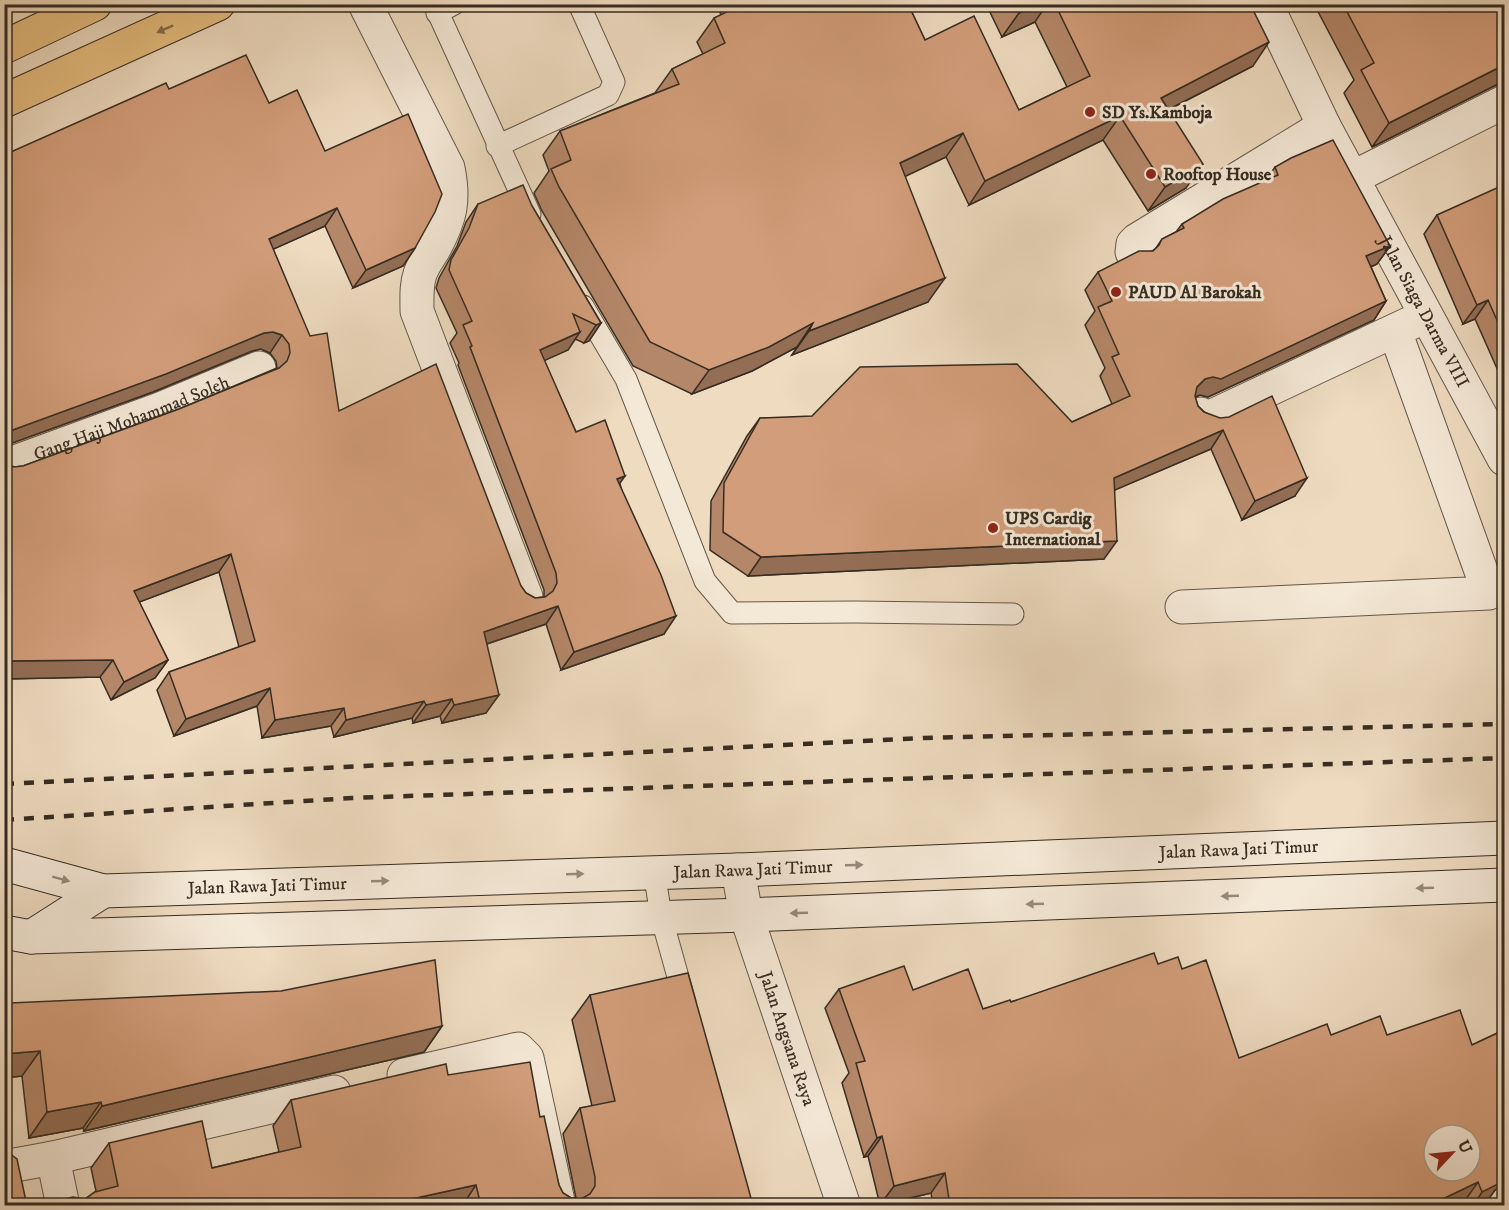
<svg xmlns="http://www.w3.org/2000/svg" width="1509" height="1210" font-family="'IM FELL DW Pica',serif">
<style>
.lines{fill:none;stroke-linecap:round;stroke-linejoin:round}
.service-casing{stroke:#645849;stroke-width:23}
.minor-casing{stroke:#645849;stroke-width:35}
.secondary-casing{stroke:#362c21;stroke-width:35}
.primary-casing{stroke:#362c21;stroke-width:35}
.service{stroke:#f4e8d6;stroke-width:21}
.minor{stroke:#f4e8d6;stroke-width:33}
.secondary{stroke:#f4e8d6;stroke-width:33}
.primary{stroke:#e7be80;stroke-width:33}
.rail{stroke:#362c21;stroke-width:4.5;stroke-dasharray:10 10;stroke-linecap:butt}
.wall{fill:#b58769;stroke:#362c21;stroke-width:1.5}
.shaded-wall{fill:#936e55;stroke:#362c21;stroke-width:1.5}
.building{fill:#d29d7a;stroke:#362c21;stroke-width:1.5;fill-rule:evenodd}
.oneway{fill:#866e4c}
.oneway2{fill:#958a7c}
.poi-dot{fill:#8f2418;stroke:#f4e8d6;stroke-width:2}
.labels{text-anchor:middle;stroke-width:6;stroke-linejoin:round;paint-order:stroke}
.poi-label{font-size:18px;font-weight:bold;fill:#362c21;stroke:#f4e8d6;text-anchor:start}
.street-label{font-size:18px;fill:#362c21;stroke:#f4e8d6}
</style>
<rect width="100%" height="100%" fill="#eedbc0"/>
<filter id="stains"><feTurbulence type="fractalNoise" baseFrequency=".00333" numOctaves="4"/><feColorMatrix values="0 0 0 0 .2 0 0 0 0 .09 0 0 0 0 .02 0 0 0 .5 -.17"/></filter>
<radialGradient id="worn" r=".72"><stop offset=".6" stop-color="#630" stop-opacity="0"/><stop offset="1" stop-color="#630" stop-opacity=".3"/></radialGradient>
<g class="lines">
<defs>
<g id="service">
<polyline points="434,4 530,214"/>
<polyline points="437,13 454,4"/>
<polyline points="497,146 608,95 614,82 579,4"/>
<polyline points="583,306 626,379 705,581 732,613 855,612 1013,614"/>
<polyline points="654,871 661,916 685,1002"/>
</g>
<g id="minor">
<path d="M365,4L448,168C455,202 450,219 434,249C429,257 423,265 420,274C416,286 417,298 417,311L526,597"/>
<path id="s1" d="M1266,4L1324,126L1504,459"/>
<polyline points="1352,178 1504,102"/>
<polyline points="1132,252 1133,244 1137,240 1324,126"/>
<polyline points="1201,414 1208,418 1415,321"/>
<path id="s2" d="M4,466L160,409L259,368"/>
<polyline points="1182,607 1489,593 1395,331"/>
<path id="s3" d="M738,870L746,915L844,1206"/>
<polyline points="404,1075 518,1049 527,1058 559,1206"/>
<polyline points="53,1158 63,1206"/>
<polyline points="4,1167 53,1158 334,1092"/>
<polyline points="1503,1206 1504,1205"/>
</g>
<g id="secondary">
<path id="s4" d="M4,864L103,891L738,870L1504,838"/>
<polyline points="4,932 31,937 746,915 1504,885"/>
<polyline points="31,937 103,891"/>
</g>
<g id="primary">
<polyline points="4,47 95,4"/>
<polyline points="4,101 218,4"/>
</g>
</defs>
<!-- service casing -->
<use href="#service" class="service-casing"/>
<!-- minor casing -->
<use href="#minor" class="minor-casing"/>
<!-- secondary casing -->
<use href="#secondary" class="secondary-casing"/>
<!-- primary casing -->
<use href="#primary" class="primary-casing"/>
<!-- service -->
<use href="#service" class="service"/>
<!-- minor -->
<use href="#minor" class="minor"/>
<!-- secondary -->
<use href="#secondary" class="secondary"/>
<!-- primary -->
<use href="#primary" class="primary"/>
<!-- rail -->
<g class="rail">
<polyline points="4,784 924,738 1504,724"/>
<polyline points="4,820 352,798 1504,758"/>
</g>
</g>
<!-- wall -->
<g class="wall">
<polygon points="717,4 908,4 925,40 1019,110 1067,87 1035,22 1002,37 987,6 988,4 1250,4 1253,66 1168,110 1186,188 1148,211 1103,140 969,205 946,157 905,176 928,302 792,355 797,347 752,371 692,394 633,366 542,211 534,193 549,171 543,155 560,131 655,93 672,69 703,54 697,42 714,18 721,15"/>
<polygon points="1314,4 1445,4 1504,83 1496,85 1372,147 1344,93 1354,80"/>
<polygon points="169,89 269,103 325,151 415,248 403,266 353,288 325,226 273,249 339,411 521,586 526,593 535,598 544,597 544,590 458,365 459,363 450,343 457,333 436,288 439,278 457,246 466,222 478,204 532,206 601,323 589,341 584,343 575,339 568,350 544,360 576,432 620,484 664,634 561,670 546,624 487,644 486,713 442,723 440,716 413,723 412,718 334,737 331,726 262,738 257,706 174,736 157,690 169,672 239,647 219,572 139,602 168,660 155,678 111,700 100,677 4,679 4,462 14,467 23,466 179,409 277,368 276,361 270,353 261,349 252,351 153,392 4,446 4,155"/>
<polygon points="1275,167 1390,246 1377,264 1371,267 1386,301 1374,320 1208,397 1200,395 1195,397 1198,406 1295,496 1242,520 1211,449 1114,490 1104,559 748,576 710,550 711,501 747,436 760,418 1072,422 1112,404 1100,376 1105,368 1085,325 1095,311 1085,290 1098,272 1153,251 1156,248 1162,239 1176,232 1182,224 1266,180"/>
<polygon points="1504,198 1504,381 1503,382 1475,319 1463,324 1424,234 1437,215"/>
<polygon points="4,958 10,1003 442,1026 424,1052 84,1131 83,1128 29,1138 22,1076 4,1078"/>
<polygon points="1158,964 1182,969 1239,1058 1331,1035 1387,1035 1472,1045 1504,1030 1504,1187 1499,1187 1495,1190 1485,1204 1481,1206 1466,1206 1464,1202 1456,1206 933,1206 931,1193 880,1205 868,1156 864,1157 842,1083 849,1073 825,1008 839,989 913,990 983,1009"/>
<polygon points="590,995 753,1206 36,1206 85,1199 96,1191 91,1168 109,1143 212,1168 279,1152 273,1126 291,1100 448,1075 540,1117 559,1185 563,1193 571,1198 576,1198 563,1134 580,1108 592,1106 572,1020"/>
</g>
<!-- shaded-wall -->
<g class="shaded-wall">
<polygon points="1038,4 1047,4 1035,22 1002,37 1019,13"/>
<polygon points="1269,42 1253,66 1144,122 1161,98"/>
<polygon points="1504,65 1504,83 1496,85 1372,147 1389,123"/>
<polygon points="1120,116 1103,140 969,205 985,181"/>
<polygon points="963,133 946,157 883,187 900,163"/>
<polygon points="1203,164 1186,188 1148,211 1165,187"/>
<polygon points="337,208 325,226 256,257 269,239"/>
<polygon points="1390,246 1377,264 1354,274 1366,256"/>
<polygon points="415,248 403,266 353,288 366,270"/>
<polygon points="945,278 928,302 792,355 809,331"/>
<polygon points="1488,300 1475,319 1463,324 1477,305"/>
<polygon points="1386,301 1374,320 1208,397 1200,395 1192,398 1197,387 1205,379"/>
<polygon points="601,323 589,341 584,343 596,325"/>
<polygon points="813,323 797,347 752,371 692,394 709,370"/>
<polygon points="273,332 282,335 270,353 261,349 252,351 153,392 4,446 4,435 10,431 264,333"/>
<polygon points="580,332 568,350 528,368 540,350"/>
<polygon points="1223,430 1211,449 1101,496 1114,478"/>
<polygon points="625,476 613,493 617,479"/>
<polygon points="1307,478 1295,496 1242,520 1255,501"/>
<polygon points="1117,541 1104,559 748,576 761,557"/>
<polygon points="231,554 219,572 121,609 134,591"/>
<polygon points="558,606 546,624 471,649 484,632"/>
<polygon points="676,616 664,634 561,670 574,652"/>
<polygon points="113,660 100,677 4,679 4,661"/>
<polygon points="168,660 155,678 111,700 124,682"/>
<polygon points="270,688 257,706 174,736 186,719"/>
<polygon points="499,695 486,713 442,723 454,705"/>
<polygon points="452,699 440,716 413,723 426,705"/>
<polygon points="424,701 412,718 334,737 346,720"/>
<polygon points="344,708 331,726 262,738 275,720"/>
<polygon points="442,1026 424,1052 84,1131 102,1106"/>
<polygon points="40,1051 22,1076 4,1078 4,1054"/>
<polygon points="101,1102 83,1128 29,1138 47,1112"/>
<polygon points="882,1136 868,1156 864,1157 877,1138"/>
<polygon points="945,1173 931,1193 880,1205 894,1186"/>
<polygon points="1504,1173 1504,1187 1499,1187 1495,1190 1485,1204 1481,1206 1473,1206 1482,1192"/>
<polygon points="1478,1182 1464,1202 1456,1206 1428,1206"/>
<polygon points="476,1185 462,1206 391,1206 393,1203"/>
</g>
<!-- building -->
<g class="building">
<polygon points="743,4 908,4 925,40 974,16 1019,110 1090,76 1055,4 1250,4 1269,42 1161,98 1203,164 1165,187 1120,116 985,181 963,133 900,163 945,278 809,331 813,323 769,347 709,370 650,342 559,187 551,169 571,160 560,131 679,84 672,69 725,43 714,18"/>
<polygon points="1014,4 1038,4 1019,13"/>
<polygon points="1343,4 1445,4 1450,12 1463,4 1504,4 1504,65 1389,123 1361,70 1374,63"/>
<polygon points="246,55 269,103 297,90 325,151 408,114 442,194 435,212 415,248 366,270 337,208 269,239 310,336 327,333 339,411 436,364 521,586 526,593 535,598 545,597 553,591 557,583 556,573 470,347 472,346 463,325 472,321 449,270 451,260 469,228 478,204 523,185 532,206 601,323 596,325 573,314 580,332 540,350 576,432 605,420 625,476 617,479 661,575 676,616 574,652 558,606 484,632 499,695 454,705 452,699 426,705 424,701 346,720 344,708 275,720 270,688 186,719 169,672 255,641 231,554 134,591 168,660 124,682 113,660 4,661 4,462 14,467 23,466 179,409 279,368 287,361 290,353 289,344 282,335 273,332 264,333 166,374 10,431 4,435 4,155 166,83 169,89"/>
<polygon points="1333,140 1390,246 1366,256 1386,301 1221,379 1213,377 1205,379 1197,387 1195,396 1198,406 1204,412 1220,418 1229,417 1272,396 1307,478 1255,501 1223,430 1114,478 1117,541 761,557 723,532 724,483 760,418 812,416 860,367 1017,364 1072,422 1130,396 1112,357 1119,354 1098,307 1112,301 1098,272 1139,251 1153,251 1159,245 1162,239 1184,228 1182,224 1223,199 1278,175 1275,167 1291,158"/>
<polygon points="1499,187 1504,198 1504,336 1488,300 1477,305 1437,215"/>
<path d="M1154,953L1158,964L1178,957L1182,969L1206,960L1239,1058L1327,1024L1331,1035L1380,1016L1387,1035L1460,1010L1472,1045L1504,1030V1173L1498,1184L1482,1192L1478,1182L1428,1206H950L945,1173L894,1186L882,1136L877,1138L856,1063L865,1061L839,989L904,966L913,990L968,969L983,1009L1010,1000L1011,1002ZM1434,1135H1470V1171H1434Z"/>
<polygon points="4,958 8,958 10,1003 281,991 435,960 442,1026 102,1106 101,1102 47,1112 40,1051 4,1054"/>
<polygon points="688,973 748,1187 753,1206 481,1206 476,1185 393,1203 394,1206 36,1206 73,1197 85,1199 95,1192 118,1186 109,1143 202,1121 212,1168 301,1147 291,1100 446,1064 448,1075 530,1062 540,1117 544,1116 559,1185 563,1193 571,1198 581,1199 590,1194 595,1186 595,1177 580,1108 615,1101 590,995"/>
<polygon points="4,1151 6,1151 17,1159 27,1206 4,1206"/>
</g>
<!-- one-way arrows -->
<defs><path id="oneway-solid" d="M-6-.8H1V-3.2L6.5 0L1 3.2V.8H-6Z" transform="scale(1.5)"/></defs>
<use class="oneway" href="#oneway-solid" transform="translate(165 29) rotate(156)"/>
<g class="oneway2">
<use href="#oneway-solid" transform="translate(854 865) rotate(-2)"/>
<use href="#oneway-solid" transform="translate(575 874) rotate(-2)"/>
<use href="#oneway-solid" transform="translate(61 879) rotate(15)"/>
<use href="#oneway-solid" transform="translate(380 881) rotate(-2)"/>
<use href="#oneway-solid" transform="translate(1425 888) rotate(178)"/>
<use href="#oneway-solid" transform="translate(1230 896) rotate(178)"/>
<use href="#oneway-solid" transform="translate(1035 904) rotate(178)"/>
<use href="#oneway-solid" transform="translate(799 913) rotate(178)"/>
</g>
<!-- markers -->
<g class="poi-dot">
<circle cx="1090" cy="112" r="6"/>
<circle cx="1151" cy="174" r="6"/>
<circle cx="1116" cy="292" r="6"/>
<circle cx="993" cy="528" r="6"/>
</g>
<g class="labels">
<!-- poi labels -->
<g class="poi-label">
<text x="1102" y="118">SD Ys.Kamboja</text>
<text x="1163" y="180">Rooftop House</text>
<text x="1128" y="298">PAUD Al Barokah</text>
<text x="1005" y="524">UPS Cardig<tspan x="1005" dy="21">International</tspan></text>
</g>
<!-- street labels -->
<g class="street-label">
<text dy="6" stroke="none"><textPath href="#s1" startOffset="346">Jalan Siaga Darma VIII</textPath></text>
<text dy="6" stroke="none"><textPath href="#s2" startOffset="136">Gang Haji Mohammad Soleh</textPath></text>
<text dy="6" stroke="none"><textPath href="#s4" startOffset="1239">Jalan Rawa Jati Timur</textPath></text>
<text dy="6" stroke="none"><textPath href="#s4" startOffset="753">Jalan Rawa Jati Timur</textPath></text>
<text dy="6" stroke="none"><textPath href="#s4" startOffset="267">Jalan Rawa Jati Timur</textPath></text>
<text dy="6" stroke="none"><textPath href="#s3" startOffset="176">Jalan Angsana Raya</textPath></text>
</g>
</g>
<!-- margin -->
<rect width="1509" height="1210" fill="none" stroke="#eedbc0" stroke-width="24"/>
<rect x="6" y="6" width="1497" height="1198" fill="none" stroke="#362c21" stroke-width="3"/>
<rect x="12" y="12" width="1485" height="1186" fill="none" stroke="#362c21" stroke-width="1.5"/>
<!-- north arrow -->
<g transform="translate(1452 1153) rotate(64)"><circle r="28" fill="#f4e8d6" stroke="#a89d8e" stroke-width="1.5"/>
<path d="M0-4.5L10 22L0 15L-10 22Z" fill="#8f2418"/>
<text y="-9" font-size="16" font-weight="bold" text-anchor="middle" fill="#362c21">U</text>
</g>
<rect width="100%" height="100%" filter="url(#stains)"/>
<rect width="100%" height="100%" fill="url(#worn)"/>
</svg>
